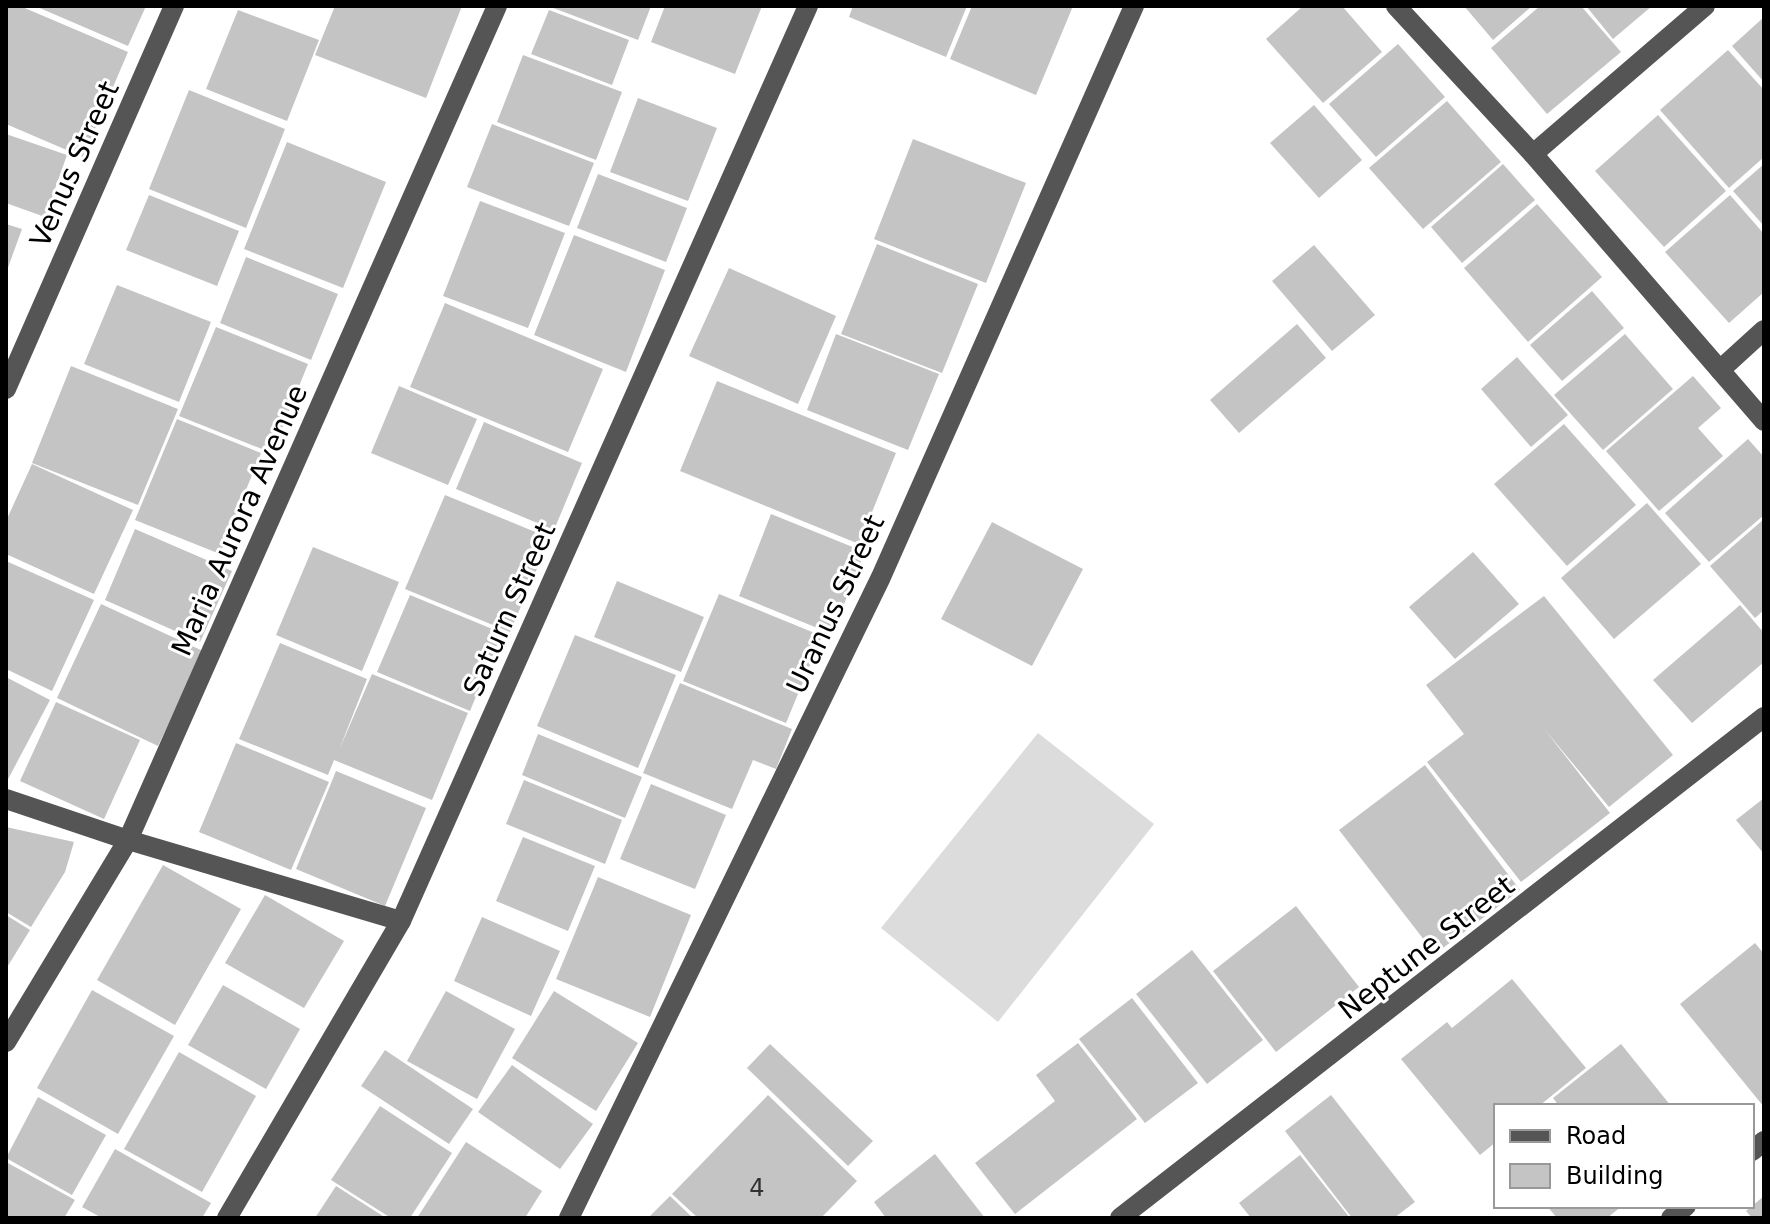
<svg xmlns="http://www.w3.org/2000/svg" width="1770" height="1224" font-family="'DejaVu Sans',sans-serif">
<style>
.garden{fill:#dcdcdc}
.building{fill:#c4c4c4}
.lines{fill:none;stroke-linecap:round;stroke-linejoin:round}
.minor{stroke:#555;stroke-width:20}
.labels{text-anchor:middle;stroke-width:6;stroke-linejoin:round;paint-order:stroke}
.number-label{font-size:24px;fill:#313131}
.street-label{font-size:28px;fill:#000;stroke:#fff}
</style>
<rect width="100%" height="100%" fill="#fff"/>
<!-- garden -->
<polygon class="garden" points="1038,733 1154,824 998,1022 881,928"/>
<!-- building -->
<g class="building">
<polygon points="6,6 20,6 128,52 83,157 6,124"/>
<polygon points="35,6 146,6 128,46"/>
<polygon points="335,6 462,6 426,98 315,55"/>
<polygon points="548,6 651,6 638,40"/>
<polygon points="665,6 762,6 735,74 651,42"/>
<polygon points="853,6 967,6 946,57 849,17"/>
<polygon points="972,6 1073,6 1036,95 950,59"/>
<polygon points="1303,6 1342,6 1382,52 1323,103 1266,39"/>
<polygon points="1464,6 1532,6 1493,40"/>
<polygon points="1540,6 1581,6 1621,52 1547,114 1491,48"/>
<polygon points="1586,6 1652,6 1613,39"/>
<polygon points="238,10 319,40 287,121 206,89"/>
<polygon points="549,10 629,40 612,85 531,54"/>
<polygon points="1764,17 1764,82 1732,46"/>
<polygon points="1398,44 1445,97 1376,157 1329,104"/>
<polygon points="1728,50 1764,90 1764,157 1729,188 1660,110"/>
<polygon points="523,55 622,92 596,160 497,122"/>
<polygon points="189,90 285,129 246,228 149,189"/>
<polygon points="638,98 717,128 688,201 610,172"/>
<polygon points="1447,101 1501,162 1423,229 1369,168"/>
<polygon points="1314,105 1362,160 1319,198 1270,143"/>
<polygon points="1658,115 1726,191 1664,247 1595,171"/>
<polygon points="492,124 594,163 569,226 467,187"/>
<polygon points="6,134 67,155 45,217 6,203"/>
<polygon points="913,139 1026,183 986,283 874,239"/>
<polygon points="287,142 386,182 343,288 244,249"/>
<polygon points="1503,164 1535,200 1462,263 1431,227"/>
<polygon points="1764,164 1764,226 1733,191"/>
<polygon points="598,174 687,208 666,262 577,228"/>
<polygon points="149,195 239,231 217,286 126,250"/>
<polygon points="1730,195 1764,234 1764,292 1729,323 1665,252"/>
<polygon points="480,201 565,233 528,328 443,296"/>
<polygon points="1537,204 1602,277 1528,342 1464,268"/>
<polygon points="6,224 22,229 6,273"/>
<polygon points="574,235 665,270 626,372 534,335"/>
<polygon points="877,244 978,284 942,373 841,334"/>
<polygon points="1314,245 1375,315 1332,351 1272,281"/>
<polygon points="246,257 338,294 311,360 220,323"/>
<polygon points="729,268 836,316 798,404 689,356"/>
<polygon points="117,285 211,322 179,402 84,364"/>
<polygon points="1592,291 1624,328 1562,381 1530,345"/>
<polygon points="445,303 603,369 568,452 410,387"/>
<polygon points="1297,324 1326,358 1239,433 1210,400"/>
<polygon points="216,327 308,364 272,453 179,416"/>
<polygon points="836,334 939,374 908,450 807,410"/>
<polygon points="1625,334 1673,389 1603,450 1554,395"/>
<polygon points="1517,357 1568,415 1531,447 1481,389"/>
<polygon points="71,366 178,409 138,505 32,463"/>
<polygon points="1693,376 1721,408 1698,428 1723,456 1659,511 1606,451"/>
<polygon points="717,381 896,453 859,544 680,471"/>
<polygon points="399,386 477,419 448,485 371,453"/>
<polygon points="177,419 261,453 220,554 135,520"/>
<polygon points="484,422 582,463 554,530 456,489"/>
<polygon points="1564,424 1636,505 1567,566 1494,484"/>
<polygon points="1748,439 1764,457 1764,515 1709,562 1665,513"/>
<polygon points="32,464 133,510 94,594 6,554 6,521"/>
<polygon points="445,495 550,538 510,632 405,589"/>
<polygon points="1647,503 1701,564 1614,639 1561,578"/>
<polygon points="771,514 865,552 832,634 739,596"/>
<polygon points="1764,519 1764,610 1755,618 1710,566"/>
<polygon points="992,522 1083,569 1032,666 941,619"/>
<polygon points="135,529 232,571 200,642 105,600"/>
<polygon points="313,547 399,582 362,671 276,635"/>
<polygon points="1473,552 1519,604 1455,659 1409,607"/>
<polygon points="6,561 94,600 52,691 6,669"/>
<polygon points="617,581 704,617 681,672 594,637"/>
<polygon points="719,594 822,636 786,723 683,681"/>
<polygon points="410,595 502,633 470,711 377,672"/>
<polygon points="1544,596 1673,755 1609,807 1545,730 1610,813 1521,882 1427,762 1464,734 1426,685"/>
<polygon points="101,604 203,651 158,746 57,698"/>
<polygon points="1740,605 1764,633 1764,662 1692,723 1653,680"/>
<polygon points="575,635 676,675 638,768 537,726"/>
<polygon points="280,643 367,679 339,750 372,674 468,713 432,800 334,760 328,775 239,739"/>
<polygon points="6,677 50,700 6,783"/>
<polygon points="680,683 792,729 776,769 753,760 732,809 643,773"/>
<polygon points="56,702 140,740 104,819 20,781"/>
<polygon points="538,734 642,777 625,818 522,775"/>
<polygon points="236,743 329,782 291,870 199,832"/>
<polygon points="1425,765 1520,890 1435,954 1339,830"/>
<polygon points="336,771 426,808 385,906 296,869"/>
<polygon points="524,780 622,820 605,864 506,824"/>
<polygon points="651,784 726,815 695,889 620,859"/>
<polygon points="1764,798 1764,854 1736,820"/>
<polygon points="6,827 74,842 65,872 31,927 6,912"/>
<polygon points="523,837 595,866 568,931 496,901"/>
<polygon points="163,865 241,909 175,1025 97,980"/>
<polygon points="598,877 691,915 650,1017 556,979"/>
<polygon points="265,895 344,941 304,1008 225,963"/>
<polygon points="1296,906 1359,987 1276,1052 1213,971"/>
<polygon points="6,915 30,930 6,969"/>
<polygon points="482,917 560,951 531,1016 454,981"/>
<polygon points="1755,943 1764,954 1764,1107 1680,1004"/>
<polygon points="1192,950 1263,1040 1207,1084 1136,994"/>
<polygon points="1512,979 1586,1068 1539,1106 1496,1106 1496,1142 1480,1155 1401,1059 1447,1022 1452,1028"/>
<polygon points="223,985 300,1029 266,1089 188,1045"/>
<polygon points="92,990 174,1036 118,1134 37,1088"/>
<polygon points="446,991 515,1029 477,1099 407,1061"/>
<polygon points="554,991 638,1043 596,1111 512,1058"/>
<polygon points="1132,998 1198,1083 1145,1123 1079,1039"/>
<polygon points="1078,1043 1137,1119 1015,1214 975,1163 1055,1101 1036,1075"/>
<polygon points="770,1044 873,1141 848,1166 747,1068"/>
<polygon points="1621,1044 1671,1106 1559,1106 1553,1098"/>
<polygon points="385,1050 473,1109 449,1144 361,1086"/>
<polygon points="179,1052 256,1096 202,1192 124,1149"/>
<polygon points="512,1065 593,1124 560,1169 478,1112"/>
<polygon points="768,1095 857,1181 821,1218 698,1218 672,1194"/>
<polygon points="1331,1095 1415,1202 1394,1218 1352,1218 1285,1131"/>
<polygon points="38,1097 106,1135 72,1195 6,1158"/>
<polygon points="380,1106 452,1153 410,1218 391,1218 331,1180"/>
<polygon points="466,1142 542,1191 525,1218 417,1218"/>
<polygon points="115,1149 211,1203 202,1218 102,1218 82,1207"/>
<polygon points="935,1154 985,1218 886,1218 874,1202"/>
<polygon points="1300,1155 1350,1218 1251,1218 1239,1203"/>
<polygon points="6,1162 75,1200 64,1218 6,1218"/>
<polygon points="336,1186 386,1218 315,1218"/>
<polygon points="670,1196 693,1218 648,1218"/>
<polygon points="1764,1196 1764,1218 1752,1218 1746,1211"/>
<polygon points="1547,1206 1622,1206 1607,1218 1557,1218"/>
</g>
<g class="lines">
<!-- minor -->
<g class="minor">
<polyline points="1396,6 1533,154 1764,421"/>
<polyline points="1533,154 1705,6"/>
<polyline points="1720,370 1764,330"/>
<polyline points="6,389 174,6"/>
<polyline points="6,799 128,840 401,921"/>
<polyline points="6,1042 128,840 497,6"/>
<polyline points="1752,1151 1764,1141"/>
<polyline points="227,1218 401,921 808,6"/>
<polyline points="569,1218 881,577 1134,6"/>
<polyline points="1120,1218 1764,717"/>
<polyline points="1671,1218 1686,1206"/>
</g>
</g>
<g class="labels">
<!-- number labels -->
<g class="number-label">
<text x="757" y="1196">4</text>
</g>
<!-- street labels -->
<g class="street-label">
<text transform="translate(74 164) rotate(-66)" y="10">Venus Street</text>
<text transform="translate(239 520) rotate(-66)" y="10">Maria Aurora Avenue</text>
<text transform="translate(835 604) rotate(-65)" y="10">Uranus Street</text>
<text transform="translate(509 609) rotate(-66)" y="10">Saturn Street</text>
<text transform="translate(1426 947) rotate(-38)" y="10">Neptune Street</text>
</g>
</g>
<!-- border -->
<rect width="1770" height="1224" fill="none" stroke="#000000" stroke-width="16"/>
<!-- legend -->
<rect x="1494" y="1104" width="260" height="104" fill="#ffffff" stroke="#999999" stroke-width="2"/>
<rect x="1510" y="1130" width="40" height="12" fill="#555555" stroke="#999999" stroke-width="2"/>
<text x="1566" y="1144" font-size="24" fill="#000000">Road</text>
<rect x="1510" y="1164" width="40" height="24" fill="#c4c4c4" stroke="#999999" stroke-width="2"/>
<text x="1566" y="1184" font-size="24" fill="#000000">Building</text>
</svg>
